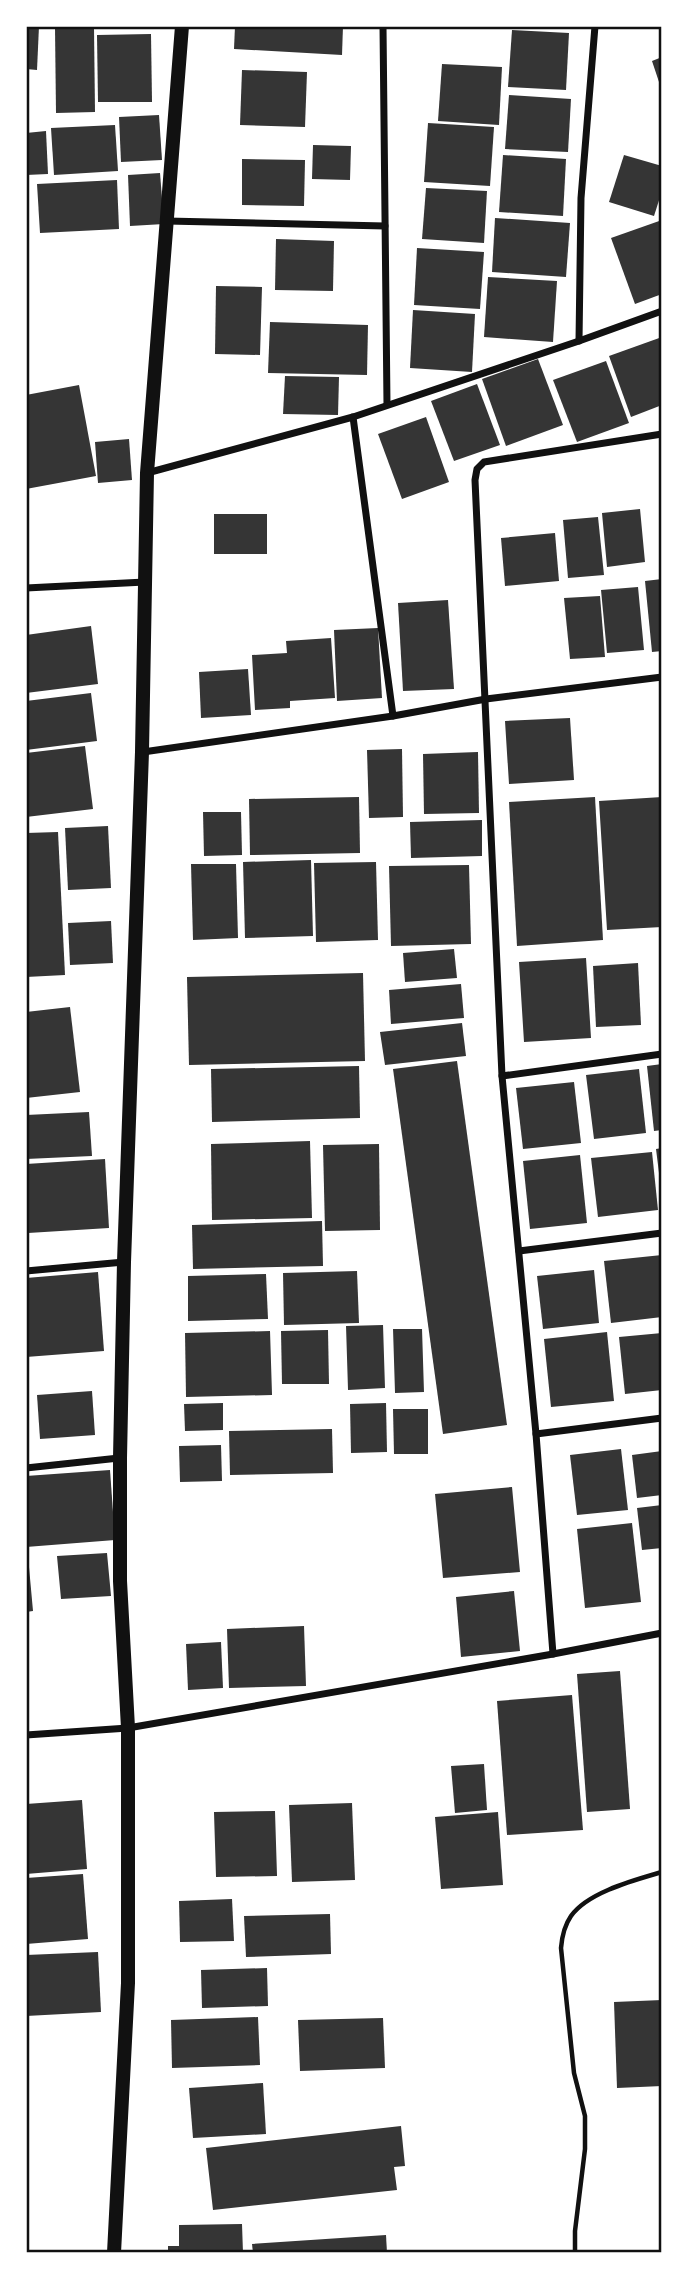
<svg xmlns="http://www.w3.org/2000/svg" width="688" height="2279" font-family="'IBM Plex Sans',sans-serif">
<style>
.building{fill:#353535}
.lines{fill:none;stroke-linecap:round;stroke-linejoin:round}
.path{stroke:#111;stroke-width:4.5}
.minor{stroke:#111;stroke-width:7}
.secondary{stroke:#111;stroke-width:14}
.neatline{fill:none;stroke:#111;stroke-width:2.5}
</style>
<rect width="100%" height="100%" fill="#fff"/>
<!-- building -->
<g class="building">
<polygon points="26,26 39,26 37,70 26,69"/>
<polygon points="235,26 343,26 342,55 234,49"/>
<polygon points="55,28 94,28 95,112 56,113"/>
<polygon points="512,30 569,33 566,90 508,87"/>
<polygon points="151,34 152,102 98,102 97,35"/>
<polygon points="662,57 662,88 661,88 652,61"/>
<polygon points="442,64 502,67 499,125 438,121"/>
<polygon points="242,70 307,72 305,127 240,125"/>
<polygon points="509,95 571,99 568,152 505,149"/>
<polygon points="159,115 162,160 121,162 119,117"/>
<polygon points="428,123 494,127 490,186 424,182"/>
<polygon points="115,125 118,171 54,175 51,128"/>
<polygon points="46,131 48,174 26,175 26,133"/>
<polygon points="313,145 351,146 350,180 312,179"/>
<polygon points="503,155 566,159 563,216 499,212"/>
<polygon points="624,155 662,166 662,191 654,216 609,202"/>
<polygon points="242,159 305,160 304,206 242,205"/>
<polygon points="160,173 164,224 130,226 128,175"/>
<polygon points="117,180 119,229 40,233 37,184"/>
<polygon points="426,188 487,191 484,243 422,239"/>
<polygon points="495,218 570,223 566,277 492,272"/>
<polygon points="662,220 662,294 635,304 611,238"/>
<polygon points="276,239 334,241 333,291 275,290"/>
<polygon points="417,248 484,252 480,309 414,305"/>
<polygon points="488,277 557,281 553,342 484,337"/>
<polygon points="216,286 262,287 260,355 215,354"/>
<polygon points="413,310 475,314 472,372 410,368"/>
<polygon points="270,322 368,325 367,375 268,373"/>
<polygon points="662,337 662,405 631,417 609,356"/>
<polygon points="538,359 563,425 506,446 482,379"/>
<polygon points="606,361 629,423 577,442 553,380"/>
<polygon points="285,376 339,377 338,415 283,414"/>
<polygon points="477,384 500,445 454,461 431,401"/>
<polygon points="79,385 96,476 26,489 26,395"/>
<polygon points="426,417 449,482 402,499 378,434"/>
<polygon points="129,439 132,480 98,483 95,442"/>
<polygon points="640,509 645,562 607,567 602,513"/>
<rect x="214" y="514" width="53" height="40"/>
<polygon points="598,517 604,575 568,578 563,520"/>
<polygon points="555,533 559,581 505,586 501,538"/>
<polygon points="662,579 662,651 652,652 645,581"/>
<polygon points="638,587 644,650 607,653 601,590"/>
<polygon points="600,596 605,657 570,659 564,598"/>
<polygon points="448,600 454,689 403,691 398,603"/>
<polygon points="91,626 98,684 26,693 26,635"/>
<polygon points="378,628 382,698 337,701 334,630"/>
<polygon points="331,638 335,698 290,701 290,708 255,710 252,655 287,653 286,641"/>
<polygon points="248,669 251,715 201,718 199,672"/>
<polygon points="91,693 97,741 26,750 26,701"/>
<polygon points="570,718 574,780 509,784 505,721"/>
<polygon points="85,746 93,809 26,817 26,753"/>
<polygon points="402,749 403,817 369,818 367,750"/>
<polygon points="478,752 479,813 424,814 423,754"/>
<polygon points="359,797 360,853 250,855 249,799"/>
<polygon points="595,797 603,940 517,946 509,802"/>
<polygon points="662,797 662,927 607,930 599,801"/>
<polygon points="203,812 241,812 242,855 204,856"/>
<polygon points="482,820 482,856 411,858 410,822"/>
<polygon points="108,826 111,888 68,890 65,828"/>
<polygon points="58,832 65,975 26,977 26,833"/>
<polygon points="311,860 313,936 245,938 243,862"/>
<polygon points="376,862 378,940 316,942 314,863"/>
<polygon points="191,864 236,864 238,938 193,940"/>
<polygon points="469,865 471,944 391,946 389,866"/>
<polygon points="111,921 113,963 70,965 68,923"/>
<polygon points="454,949 457,978 405,982 403,953"/>
<polygon points="586,958 591,1038 524,1042 519,962"/>
<polygon points="638,963 641,1025 596,1027 593,966"/>
<polygon points="363,973 365,1061 189,1065 187,977"/>
<polygon points="461,984 464,1018 391,1024 389,990"/>
<polygon points="70,1007 80,1092 26,1098 26,1012"/>
<polygon points="462,1023 466,1056 385,1065 380,1032"/>
<polygon points="457,1061 507,1425 443,1434 393,1069"/>
<polygon points="662,1064 662,1130 654,1131 647,1066"/>
<polygon points="359,1066 360,1118 212,1122 211,1069"/>
<polygon points="639,1069 646,1133 594,1139 586,1075"/>
<polygon points="574,1082 581,1143 523,1149 516,1088"/>
<polygon points="89,1112 92,1156 26,1159 26,1115"/>
<polygon points="310,1141 312,1218 212,1220 211,1144"/>
<polygon points="379,1144 380,1230 325,1231 323,1145"/>
<polygon points="662,1148 662,1181 660,1181 656,1149"/>
<polygon points="652,1152 658,1210 598,1217 591,1158"/>
<polygon points="580,1155 587,1223 530,1229 523,1161"/>
<polygon points="105,1159 109,1228 28,1233 26,1164"/>
<polygon points="322,1221 323,1266 193,1269 192,1225"/>
<polygon points="662,1255 662,1317 611,1323 604,1261"/>
<polygon points="594,1270 599,1323 543,1329 537,1276"/>
<polygon points="357,1271 359,1323 284,1325 283,1273"/>
<polygon points="98,1272 104,1351 26,1357 26,1278"/>
<polygon points="266,1274 268,1319 188,1321 188,1276"/>
<polygon points="383,1325 385,1388 348,1390 346,1326"/>
<polygon points="393,1329 422,1329 424,1392 395,1393"/>
<polygon points="328,1330 329,1384 282,1384 281,1331"/>
<polygon points="270,1331 272,1395 186,1397 185,1333"/>
<polygon points="607,1332 614,1401 551,1407 544,1339"/>
<polygon points="662,1333 662,1390 625,1394 619,1337"/>
<polygon points="92,1391 95,1435 40,1439 37,1395"/>
<polygon points="223,1403 223,1430 185,1431 184,1404"/>
<polygon points="386,1403 387,1452 351,1453 350,1404"/>
<polygon points="393,1409 428,1409 428,1454 394,1454"/>
<polygon points="332,1429 333,1473 230,1475 229,1431"/>
<polygon points="221,1445 222,1481 180,1482 179,1446"/>
<polygon points="621,1449 628,1510 577,1515 570,1455"/>
<polygon points="662,1451 662,1495 637,1498 632,1455"/>
<polygon points="110,1470 115,1540 26,1547 26,1476"/>
<polygon points="512,1487 520,1572 443,1578 435,1494"/>
<polygon points="662,1505 662,1548 642,1550 637,1508"/>
<polygon points="632,1523 641,1602 585,1608 577,1529"/>
<polygon points="107,1553 111,1596 61,1599 57,1556"/>
<polygon points="26,1567 29,1567 33,1611 26,1612"/>
<polygon points="514,1591 520,1651 461,1657 456,1597"/>
<polygon points="304,1626 306,1686 229,1688 227,1629"/>
<polygon points="221,1642 223,1688 188,1690 186,1644"/>
<polygon points="620,1671 630,1809 587,1812 577,1674"/>
<polygon points="572,1695 583,1830 507,1835 497,1701"/>
<polygon points="484,1764 487,1810 455,1813 451,1766"/>
<polygon points="82,1800 87,1869 26,1874 26,1804"/>
<polygon points="352,1803 355,1880 292,1882 289,1805"/>
<polygon points="275,1811 277,1876 216,1877 214,1812"/>
<polygon points="498,1812 503,1885 441,1889 435,1817"/>
<polygon points="83,1874 88,1939 26,1944 26,1878"/>
<polygon points="232,1899 234,1941 180,1942 179,1901"/>
<polygon points="330,1914 331,1954 246,1957 244,1916"/>
<polygon points="98,1952 101,2012 26,2016 26,1955"/>
<polygon points="267,1968 268,2006 202,2008 201,1970"/>
<polygon points="662,2000 662,2086 617,2088 614,2002"/>
<polygon points="258,2017 260,2065 172,2068 171,2020"/>
<polygon points="383,2018 385,2068 300,2071 298,2020"/>
<polygon points="263,2083 266,2134 193,2138 189,2088"/>
<polygon points="401,2126 405,2166 394,2167 397,2190 213,2210 206,2148"/>
<polygon points="242,2224 243,2253 168,2253 168,2246 179,2246 179,2225"/>
<polygon points="386,2235 387,2253 253,2253 252,2244"/>
</g>
<g class="lines">
<!-- path -->
<path class="path" d="M575,2253V2231L585,2149V2116L574,2073L561,1948C562,1936 564,1926 571,1916C588,1892 635,1880 662,1872"/>
<!-- minor -->
<g class="minor">
<polyline points="383,26 387,404"/>
<polyline points="167,221 385,226"/>
<polyline points="579,341 581,198 595,26"/>
<polyline points="353,417 393,716"/>
<polyline points="147,473 353,417 579,341 662,311"/>
<polyline points="26,588 145,582"/>
<polyline points="143,752 393,716 486,699 662,677"/>
<polyline points="502,1076 662,1054"/>
<polyline points="519,1251 662,1233"/>
<polyline points="26,1271 124,1262"/>
<polyline points="536,1434 662,1418"/>
<polyline points="26,1468 119,1458"/>
<polyline points="553,1654 536,1434 502,1076 475,480 477,469 484,462 662,434"/>
<polyline points="26,1735 128,1728 553,1654 662,1633"/>
</g>
<!-- secondary -->
<polyline class="secondary" points="114,2253 128,1983 128,1728 120,1581 120,1458 124,1262 142,752 147,473 182,26"/>
</g>
<!-- border -->
<rect width="688" height="2279" fill="none" stroke="#ffffff" stroke-width="56"/>
<rect x="28" y="28" width="632" height="2223" class="neatline"/>
</svg>
